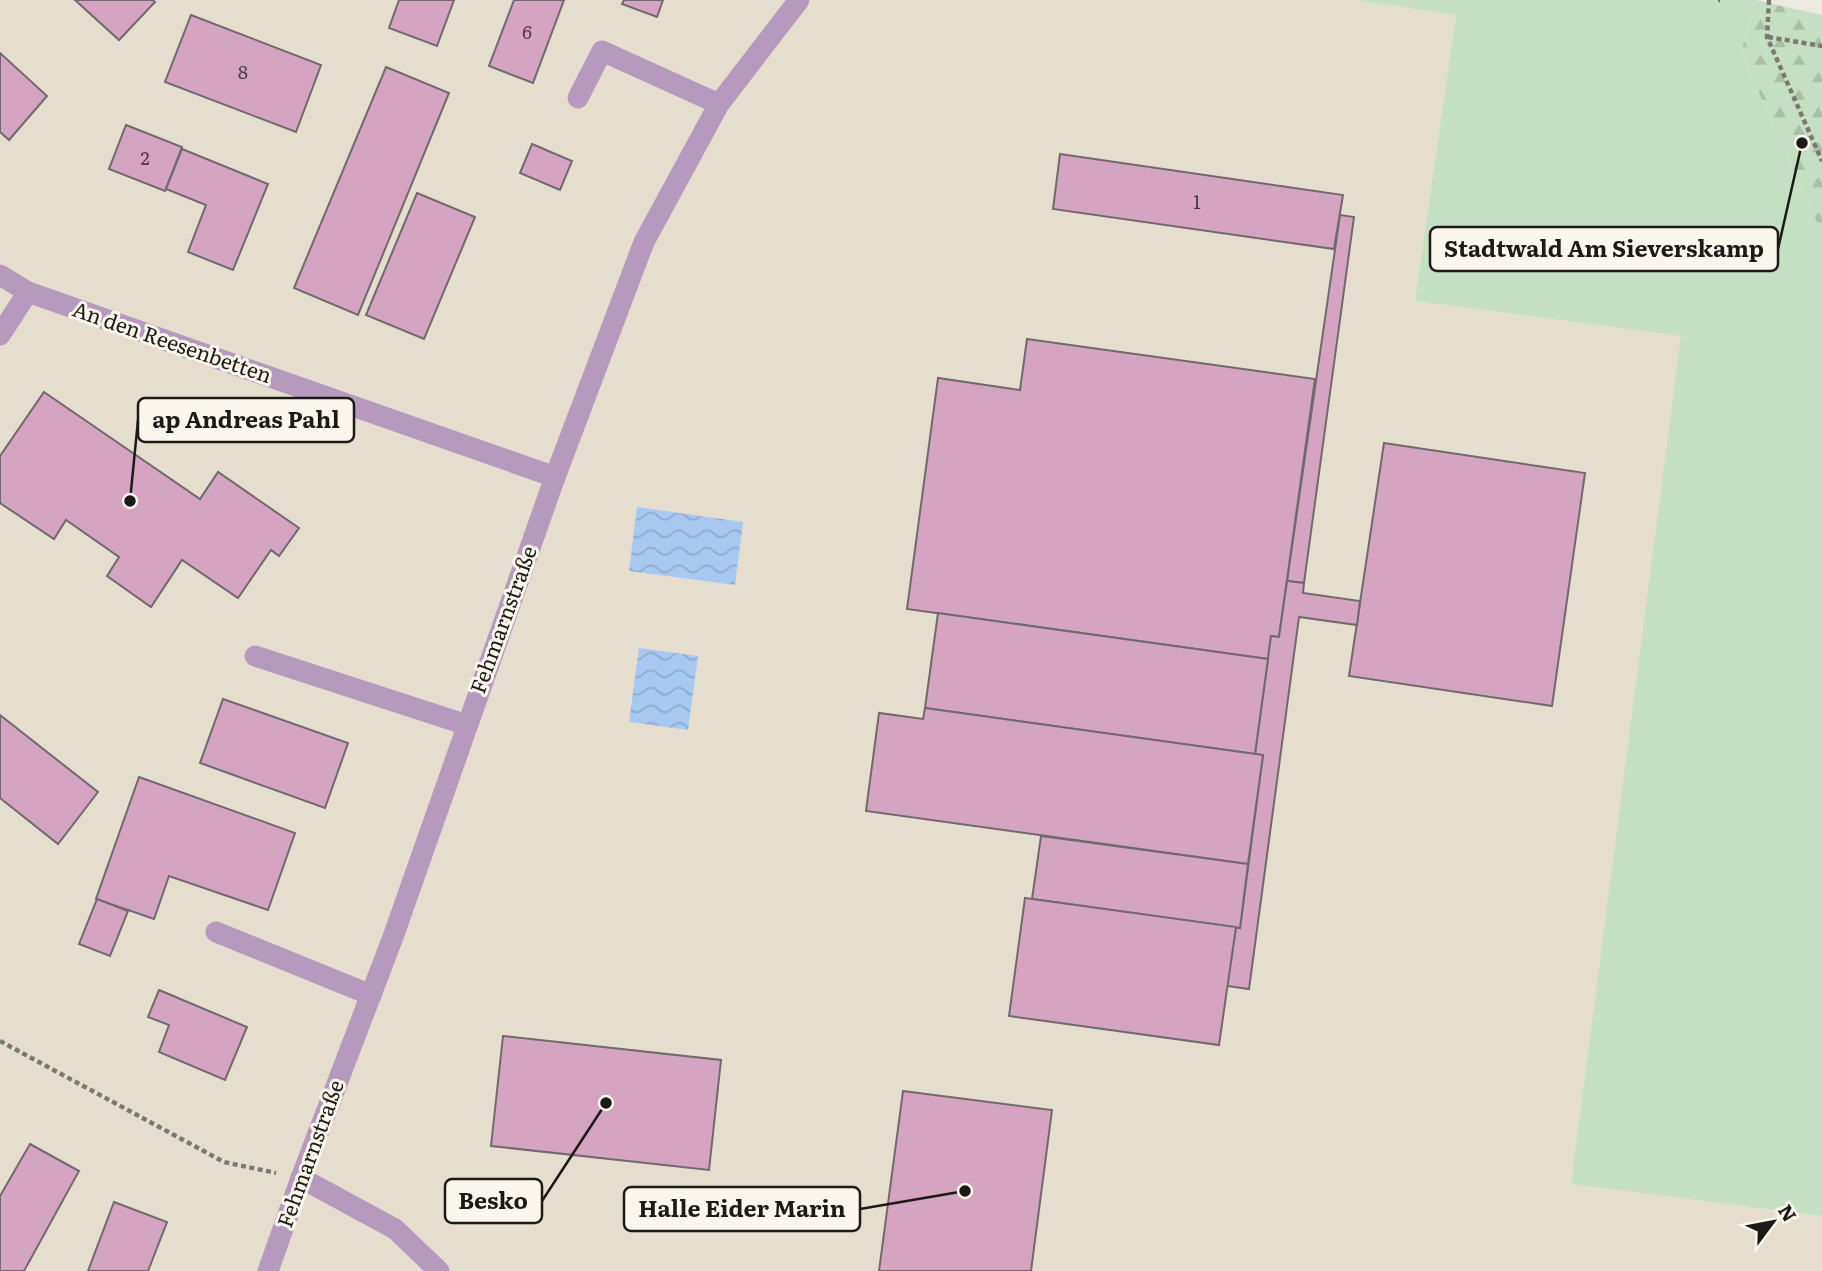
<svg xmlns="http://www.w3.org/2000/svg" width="1822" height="1271" font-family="Literata,serif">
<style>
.built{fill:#e5decf}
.grass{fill:#c5dfc2}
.forest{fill:url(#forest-firs)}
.water{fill:url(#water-waves)}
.building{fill:#d4a4c0;stroke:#71696e;stroke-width:2}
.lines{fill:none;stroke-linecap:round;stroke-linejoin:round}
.path{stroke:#7a7872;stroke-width:4.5;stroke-dasharray:5 3.5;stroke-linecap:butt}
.minor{stroke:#b59abd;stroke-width:21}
.labels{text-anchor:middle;stroke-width:6;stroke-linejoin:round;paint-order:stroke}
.number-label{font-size:18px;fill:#4a3c41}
.street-label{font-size:21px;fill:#1c1a17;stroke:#fbf7ee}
.leader{fill:none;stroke:#1c1a17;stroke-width:2.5}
.callout-dot{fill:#1c1a17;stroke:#fbf7ee;stroke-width:2.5}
.callout{fill:#fbf7ee;stroke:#1c1a17;stroke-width:2.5}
.callout-label{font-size:23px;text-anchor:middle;font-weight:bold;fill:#1c1a17}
</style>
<defs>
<pattern id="forest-firs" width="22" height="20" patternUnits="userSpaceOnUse" patternTransform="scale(1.75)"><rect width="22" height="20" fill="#c5dfc2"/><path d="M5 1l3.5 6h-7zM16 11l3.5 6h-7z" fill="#a9bfa6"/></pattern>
<pattern id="water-waves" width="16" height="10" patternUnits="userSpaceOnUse" patternTransform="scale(1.75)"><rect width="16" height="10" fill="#a7c8f0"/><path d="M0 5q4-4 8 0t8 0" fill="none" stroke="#8fabcd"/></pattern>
</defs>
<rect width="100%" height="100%" fill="#edeae1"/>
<!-- built -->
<polygon class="built" points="0,0 1356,0 1456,15 1415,301 1682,336 1571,1184 1822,1216 1822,1271 0,1271"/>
<!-- grass -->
<polygon class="grass" points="1356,0 1755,0 1741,53 1822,234 1822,1216 1571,1184 1681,336 1415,301 1456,15"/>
<!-- forest -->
<polygon class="forest" points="1755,0 1822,15 1822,234 1741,53"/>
<!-- water -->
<g class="water">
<polygon points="637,507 743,522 735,585 629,571"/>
<polygon points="639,648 698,656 688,730 629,722"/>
</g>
<!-- building -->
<g class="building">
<polygon points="75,0 153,0 155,2 119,40"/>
<polygon points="399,0 454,0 437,46 389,28"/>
<polygon points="514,0 564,0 533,83 489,66"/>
<polygon points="624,0 663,0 657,17 622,4"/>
<polygon points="191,15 321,65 296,132 165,82"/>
<polygon points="0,53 47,96 9,140 0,132"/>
<polygon points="386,67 449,93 358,315 294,288"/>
<polygon points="126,125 182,147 165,191 109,169"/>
<polygon points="532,144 572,161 560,190 520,173"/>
<polygon points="182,149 268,184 233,270 188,252 206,205 166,189"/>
<polygon points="1060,154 1343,195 1334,249 1053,209"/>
<polygon points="417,193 475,217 424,339 366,315"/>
<polygon points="1340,215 1354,217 1304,583 1287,581"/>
<polygon points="1027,339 1315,379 1279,637 1271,636 1268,659 907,609 938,378 1020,390"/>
<polygon points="44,392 200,499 218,472 299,528 279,556 271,550 238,598 182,560 151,607 107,576 119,557 66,520 54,539 0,503 0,456"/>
<polygon points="1384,443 1585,473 1552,706 1349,676"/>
<polygon points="1287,581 1304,583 1303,593 1360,601 1357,625 1299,617 1249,989 1227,986 1236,927 1240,928 1263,755 1255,754 1271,636 1279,637"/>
<polygon points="938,613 1268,659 1255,754 925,708"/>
<polygon points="223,699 348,743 325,808 200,763"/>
<polygon points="925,708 1263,755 1248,864 866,811 879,713 923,719"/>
<polygon points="0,715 98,792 58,844 0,798"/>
<polygon points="139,777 295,833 268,910 169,876 154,919 96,899"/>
<polygon points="1041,836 1248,864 1240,928 1032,899"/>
<polygon points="1025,898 1236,927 1219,1045 1009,1016"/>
<polygon points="97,899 128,911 110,956 79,944"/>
<polygon points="159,990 247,1027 225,1080 159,1052 169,1025 148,1017"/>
<polygon points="503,1036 721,1060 709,1170 491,1146"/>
<polygon points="903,1091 1052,1110 1031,1271 879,1271"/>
<polygon points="30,1144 79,1171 24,1271 0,1271 0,1196"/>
<polygon points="114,1202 167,1222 148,1271 88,1271"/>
</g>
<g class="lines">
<!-- path -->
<g class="path">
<polyline points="1718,0 1720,0"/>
<polyline points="1769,0 1767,37 1822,161"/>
<polyline points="1768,37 1822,46"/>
<polyline points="0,1041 224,1162 276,1173"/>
</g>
<!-- minor -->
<g class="minor">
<polyline points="578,98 602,51 719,104"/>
<polyline points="0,275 28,292 555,477"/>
<polyline points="0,335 28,292"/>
<polyline points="255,656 467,725"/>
<polyline points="216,932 371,995"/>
<polyline points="301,1178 395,1229 439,1271"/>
<polyline points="268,1271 301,1178 393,937 555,477 644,242 719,104 799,0"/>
</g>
</g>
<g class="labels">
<!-- number labels -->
<g class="number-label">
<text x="527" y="39">6</text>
<text x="243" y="79">8</text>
<text x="145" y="165">2</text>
<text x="1197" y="209">1</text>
</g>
<!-- street labels -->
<g class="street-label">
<text transform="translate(172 343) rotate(19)" y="7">An den Reesenbetten</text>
<text transform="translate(504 620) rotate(-70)" y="7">Fehmarnstraße</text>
<text transform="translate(311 1154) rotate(-70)" y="7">Fehmarnstraße</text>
</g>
</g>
<!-- callouts -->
<path class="leader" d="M1802 143L1778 249M130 501L138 420M606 1103L542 1201M965 1191L860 1209"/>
<g class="callout-dot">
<circle cx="1802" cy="143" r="7"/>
<circle cx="130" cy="501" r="7"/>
<circle cx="606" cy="1103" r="7"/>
<circle cx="965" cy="1191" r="7"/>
</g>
<g class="callout">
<rect x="1430" y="227" width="348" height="44" rx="7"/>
<rect x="138" y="398" width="216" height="44" rx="7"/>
<rect x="445" y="1179" width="97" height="44" rx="7"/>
<rect x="624" y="1187" width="236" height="44" rx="7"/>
</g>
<g class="callout-label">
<text x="1604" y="257">Stadtwald Am Sieverskamp</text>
<text x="246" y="428">ap Andreas Pahl</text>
<text x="493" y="1209">Besko</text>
<text x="742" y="1217">Halle Eider Marin</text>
</g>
<!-- north arrow -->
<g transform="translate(1773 1222) rotate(58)" stroke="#fbf7ee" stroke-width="5" paint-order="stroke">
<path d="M0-5L12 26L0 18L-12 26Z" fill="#1c1a17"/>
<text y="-10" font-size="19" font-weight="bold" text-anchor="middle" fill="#1c1a17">N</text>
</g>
</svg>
